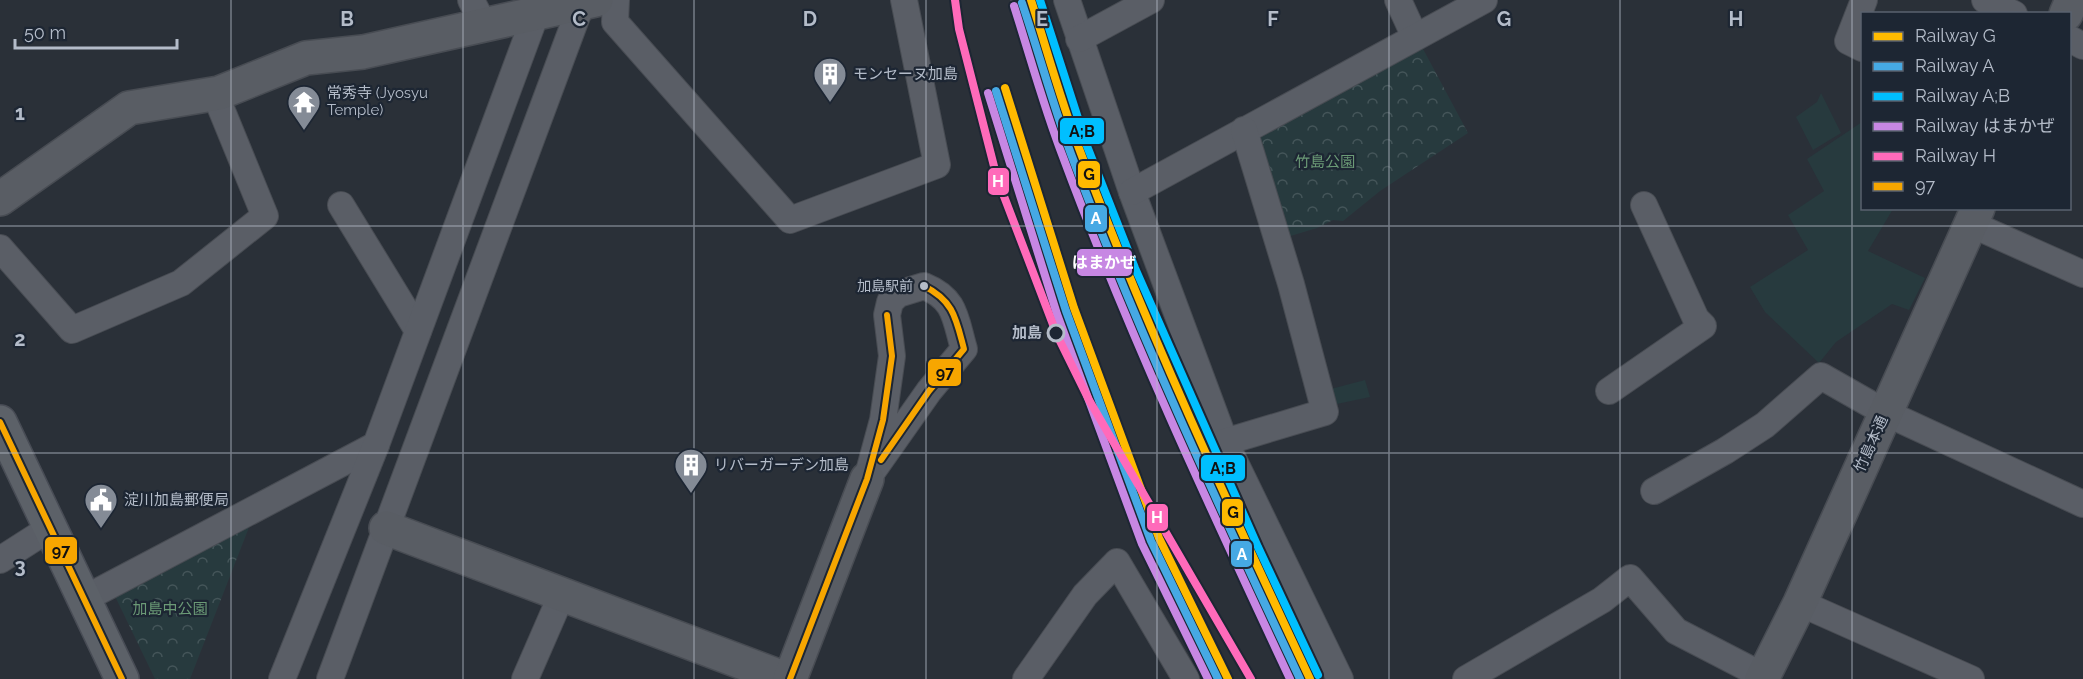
<svg xmlns="http://www.w3.org/2000/svg" width="2083" height="679" font-family="Raleway,'Noto Sans JP',sans-serif">
<style>
.green{fill:#273a3e}
.park{fill:url(#park-crowns)}
.lines{fill:none;stroke-linecap:round;stroke-linejoin:round}
.street-casing{stroke:#484c53;stroke-width:28}
.secondary-casing{stroke:#484c53;stroke-width:36}
.primary-casing{stroke:#484c55;stroke-width:36}
.street{stroke:#5a5e66;stroke-width:26}
.secondary{stroke:#595d64;stroke-width:33}
.primary{stroke:#5c6168;stroke-width:33}
.rail{stroke:#595d64;stroke-width:4.5;stroke-dasharray:6 6;stroke-linecap:butt}
.bus-1-casing{stroke:#1d2633;stroke-width:10}
.bus-1{stroke:#f7a600;stroke-width:6}
.rail-1-casing{stroke:#1d2633;stroke-width:12}
.rail-2-casing{stroke:#1d2633;stroke-width:12}
.rail-3-casing{stroke:#1d2633;stroke-width:12}
.rail-4-casing{stroke:#1d2633;stroke-width:12}
.rail-5-casing{stroke:#1d2633;stroke-width:12}
.rail-1{stroke:#ffba00;stroke-width:8}
.rail-2{stroke:#46a9e4;stroke-width:8}
.rail-3{stroke:#00bfff;stroke-width:8}
.rail-4{stroke:#c787e3;stroke-width:8}
.rail-5{stroke:#ff6aba;stroke-width:8}
.grid{fill:none;stroke:#b4bcc9;stroke-width:1.5;stroke-opacity:0.55}
.bus-dot{fill:#b4bcc9;stroke:#1d2633;stroke-width:2}
.stop-dot{fill:#1d2633;stroke:#b4bcc9;stroke-width:3}
.labels{text-anchor:middle;stroke-width:4.5;stroke-linejoin:round;paint-order:stroke}
.bus-label{font-size:14px;fill:#b4bcc9;stroke:#1d2633;text-anchor:end}
.poi-label{font-size:15px;fill:#b4bcc9;stroke:#1d2633;text-anchor:start}
.park-label{font-size:15px;fill:#6b9a76;stroke:#1d2633}
.stop-label{font-size:15px;font-weight:bold;fill:#b4bcc9;stroke:#1d2633;text-anchor:end}
.street-label{font-size:15px;fill:#b4bcc9;stroke:#1d2633}
.grid-label{font-size:20px;text-anchor:middle;font-weight:bold;fill:#b4bcc9;stroke:#1d2633;stroke-width:4.5;stroke-linejoin:round;paint-order:stroke}
.line-badge{stroke:#1d2633;stroke-width:2}
.badge-label{font-size:16px;text-anchor:middle;font-weight:bold;fill:#fff}
.pale-badge-label{font-size:16px;text-anchor:middle;font-weight:bold;fill:#111}
</style>
<defs>
<pattern id="park-crowns" width="20" height="18" patternUnits="userSpaceOnUse" patternTransform="scale(1.5)"><rect width="20" height="18" fill="#273a3e"/><path d="M2 6a3 3 0 1 1 6 0M12 15a3 3 0 1 1 6 0" fill="none" stroke="#445559"/></pattern>
</defs>
<rect width="100%" height="100%" fill="#2a3038"/>
<!-- green -->
<g class="green">
<polygon points="1821,93 1841,133 1813,150 1796,117 1817,102"/>
<polygon points="1862,122 1862,208 1893,209 1868,251 1925,278 1909,310 1892,304 1836,342 1819,363 1765,312 1750,287 1808,250 1788,215 1824,191 1807,159"/>
<polygon points="1365,380 1370,397 1332,405 1327,390"/>
</g>
<!-- park -->
<g class="park">
<polygon points="1422,47 1468,133 1380,191 1343,221 1333,220 1317,228 1287,237 1259,142 1265,129"/>
<polygon points="253,517 190,679 155,679 112,590"/>
</g>
<g class="lines">
<defs>
<g id="street">
<polyline points="471,0 484,25"/>
<polyline points="616,0 615,22 790,220 937,165 904,0"/>
<polyline points="1067,0 1132,192 1225,442 1340,679"/>
<polyline points="1398,0 1415,37"/>
<polyline points="1985,0 2014,14"/>
<polyline points="1079,39 1151,0"/>
<polyline points="2070,39 2083,46"/>
<polyline points="1862,48 1848,41 1864,0"/>
<polyline points="1132,192 1484,0"/>
<polyline points="341,205 418,331"/>
<polyline points="1971,224 2083,274"/>
<polyline points="0,248 72,330 181,283 265,216 220,106 219,93"/>
<path d="M924,286C956,299 955,318 964,349L929,391L867,479L883,420L892,356L887,315L890,302L898,294Z"/>
<polyline points="1609,391 1703,326 1696,319 1644,205"/>
<polyline points="1225,442 1325,412 1291,284 1244,130"/>
<polyline points="1654,491 1725,451 1765,425 1821,376 1886,413 2083,504"/>
<polyline points="0,560 50,528"/>
<polyline points="84,599 376,445"/>
<polyline points="1800,603 1971,679"/>
<polyline points="282,679 376,445 541,0"/>
<polyline points="330,679 577,16 585,0"/>
<polyline points="525,679 562,594"/>
<polyline points="1026,679 1085,595 1117,562 1186,679"/>
<polyline points="1466,679 1602,600 1630,578 1676,631 1763,676"/>
</g>
<g id="secondary">
<polyline points="2066,14 2072,0"/>
<polyline points="0,199 129,108 219,93 306,58 363,52 596,0"/>
<polyline points="386,528 786,679"/>
<polyline points="790,679 867,479"/>
<polyline points="1762,679 1800,603 1978,208"/>
</g>
<polyline id="primary" points="0,422 122,679"/>
</defs>
<!-- street casing -->
<use href="#street" class="street-casing"/>
<!-- secondary casing -->
<use href="#secondary" class="secondary-casing"/>
<!-- primary casing -->
<use href="#primary" class="primary-casing"/>
<!-- street -->
<use href="#street" class="street"/>
<!-- secondary -->
<use href="#secondary" class="secondary"/>
<!-- primary -->
<use href="#primary" class="primary"/>
<!-- rail -->
<polyline class="rail" points="1012,0 1111,268 1150,351 1238,523"/>
<defs>
<g id="bus-1">
<polyline points="0,422 122,679"/>
<path d="M881,460L929,391L964,349C956,319 954,301 924,286"/>
<polyline points="790,679 867,479 883,420 892,356 887,315"/>
</g>
</defs>
<!-- bus-1 casing -->
<use href="#bus-1" class="bus-1-casing"/>
<!-- bus-1 -->
<use href="#bus-1" class="bus-1"/>
<defs>
<g id="rail-1">
<path d="M1031,0C1047,50 1061,102 1080,151C1147,330 1229,506 1310,679"/>
<polyline points="1005,88 1074,308 1159,538 1228,679"/>
</g>
<g id="rail-2">
<path d="M1022,3C1039,53 1053,105 1071,154C1138,332 1219,507 1300,679"/>
<polyline points="996,91 1066,311 1151,541 1218,679"/>
</g>
<polyline id="rail-3" points="1040,0 1087,146 1135,268 1258,547 1318,675"/>
<g id="rail-4">
<path d="M1014,6C1030,56 1044,108 1063,157C1129,335 1210,508 1290,679"/>
<polyline points="988,93 1057,314 1142,544 1208,679"/>
</g>
<polyline id="rail-5" points="955,0 959,29 997,178 1057,335 1089,400 1251,679"/>
</defs>
<!-- rail-1 casing -->
<use href="#rail-1" class="rail-1-casing"/>
<!-- rail-2 casing -->
<use href="#rail-2" class="rail-2-casing"/>
<!-- rail-3 casing -->
<use href="#rail-3" class="rail-3-casing"/>
<!-- rail-4 casing -->
<use href="#rail-4" class="rail-4-casing"/>
<!-- rail-5 casing -->
<use href="#rail-5" class="rail-5-casing"/>
<!-- rail-1 -->
<use href="#rail-1" class="rail-1"/>
<!-- rail-2 -->
<use href="#rail-2" class="rail-2"/>
<!-- rail-3 -->
<use href="#rail-3" class="rail-3"/>
<!-- rail-4 -->
<use href="#rail-4" class="rail-4"/>
<!-- rail-5 -->
<use href="#rail-5" class="rail-5"/>
</g>
<!-- grid -->
<path class="grid" d="M231,0V679M463,0V679M694,0V679M926,0V679M1157,0V679M1389,0V679M1620,0V679M1852,0V679M0,226H2083M0,453H2083"/>
<!-- icons -->
<defs>
<symbol id="building-pin" viewBox="-11 -11 22 30"><path d="M0 17L-7.5 6A9.5 9.5 0 1 1 7.5 6Z" fill="#848b96" stroke="#1d2633"/><path d="M-4-6H4V6H1V3H-1V6H-4ZM-2.5-4.3h1.7v1.8h-1.7ZM.8-4.3h1.7v1.8H.8ZM-2.5-1h1.7V.8h-1.7ZM.8-1h1.7V.8H.8Z" fill="#fff"/></symbol>
<symbol id="temple-pin" viewBox="-11 -11 22 30"><path d="M0 17L-7.5 6A9.5 9.5 0 1 1 7.5 6Z" fill="#848b96" stroke="#1d2633"/><path d="M0-6L5-2H3V0L6.5 2.5H4V6H1.5V3h-3V6H-4V2.5H-6.5L-3 0V-2H-5Z" fill="#fff"/></symbol>
<symbol id="civic-pin" viewBox="-11 -11 22 30"><path d="M0 17L-7.5 6A9.5 9.5 0 1 1 7.5 6Z" fill="#848b96" stroke="#1d2633"/><path d="M-.6-6.5H3V-4.5H.6V-3L4-1V1h2V6H-6V1h2V-1L-.6-3ZM-1.2 2.5V6h2.4V2.5Z" fill="#fff"/></symbol>
</defs>
<g fill-rule="evenodd">
<use href="#building-pin" x="811" y="55" width="38" height="52"/>
<use href="#temple-pin" x="285" y="83" width="38" height="52"/>
<use href="#building-pin" x="672" y="446" width="38" height="52"/>
<use href="#civic-pin" x="82" y="481" width="38" height="52"/>
</g>
<!-- markers -->
<circle class="bus-dot" cx="924" cy="286" r="5"/>
<circle class="stop-dot" cx="1056" cy="333" r="8"/>
<g class="labels">
<!-- bus labels -->
<g class="bus-label">
<text x="913" y="291">加島駅前</text>
</g>
<!-- poi labels -->
<g class="poi-label">
<text x="853" y="79">モンセーヌ加島</text>
<text x="327" y="98">常秀寺 (Jyosyu<tspan x="327" dy="17">Temple)</tspan></text>
<text x="714" y="470">リバーガーデン加島</text>
<text x="124" y="505">淀川加島郵便局</text>
</g>
<!-- park labels -->
<g class="park-label">
<text x="1325" y="167">竹島公園</text>
<text x="170" y="614">加島中公園</text>
</g>
<!-- stop labels -->
<g class="stop-label">
<text x="1042" y="338">加島</text>
</g>
<!-- street labels -->
<g class="street-label">
<text transform="translate(1871 444) rotate(-66)" y="5">竹島本通</text>
</g>
</g>
<g class="grid-label">
<text x="347" y="26">B</text>
<text x="579" y="26">C</text>
<text x="810" y="26">D</text>
<text x="1042" y="26">E</text>
<text x="1273" y="26">F</text>
<text x="1504" y="26">G</text>
<text x="1736" y="26">H</text>
<text x="20" y="120">1</text>
<text x="20" y="346">2</text>
<text x="20" y="573">3</text>
</g>
<g class="line-badge">
<rect x="1059" y="117" width="46" height="28" rx="6" fill="#00bfff"/>
<rect x="1077" y="160" width="24" height="29" rx="6" fill="#ffba00"/>
<rect x="987" y="167" width="23" height="29" rx="6" fill="#ff6aba"/>
<rect x="1084" y="204" width="24" height="29" rx="6" fill="#46a9e4"/>
<rect x="1076" y="248" width="57" height="29" rx="6" fill="#c787e3"/>
<rect x="927" y="358" width="35" height="29" rx="6" fill="#f7a600"/>
<rect x="1200" y="454" width="46" height="28" rx="6" fill="#00bfff"/>
<rect x="1221" y="498" width="23" height="29" rx="6" fill="#ffba00"/>
<rect x="1146" y="503" width="23" height="29" rx="6" fill="#ff6aba"/>
<rect x="44" y="536" width="34" height="29" rx="6" fill="#f7a600"/>
<rect x="1230" y="540" width="23" height="28" rx="6" fill="#46a9e4"/>
</g>
<g class="badge-label">
<text x="998" y="187">H</text>
<text x="1096" y="224">A</text>
<text x="1104" y="268">はまかぜ</text>
<text x="1157" y="523">H</text>
<text x="1242" y="560">A</text>
</g>
<g class="pale-badge-label">
<text x="1082" y="137">A;B</text>
<text x="1089" y="180">G</text>
<text x="945" y="378">97</text>
<text x="1223" y="474">A;B</text>
<text x="1233" y="518">G</text>
<text x="61" y="556">97</text>
</g>
<!-- legend -->
<rect x="1861" y="12" width="210" height="198" fill="#1d2633" stroke="#59626f" stroke-width="1.5"/>
<rect x="1873" y="32" width="30" height="9" fill="#ffba00" stroke="#59626f" stroke-width="1.5"/>
<text x="1915" y="42" font-size="18" fill="#b4bcc9">Railway G</text>
<rect x="1873" y="62" width="30" height="9" fill="#46a9e4" stroke="#59626f" stroke-width="1.5"/>
<text x="1915" y="72" font-size="18" fill="#b4bcc9">Railway A</text>
<rect x="1873" y="92" width="30" height="9" fill="#00bfff" stroke="#59626f" stroke-width="1.5"/>
<text x="1915" y="102" font-size="18" fill="#b4bcc9">Railway A;B</text>
<rect x="1873" y="122" width="30" height="9" fill="#c787e3" stroke="#59626f" stroke-width="1.5"/>
<text x="1915" y="132" font-size="18" fill="#b4bcc9">Railway はまかぜ</text>
<rect x="1873" y="152" width="30" height="9" fill="#ff6aba" stroke="#59626f" stroke-width="1.5"/>
<text x="1915" y="162" font-size="18" fill="#b4bcc9">Railway H</text>
<rect x="1873" y="182" width="30" height="9" fill="#f7a600" stroke="#59626f" stroke-width="1.5"/>
<text x="1915" y="192" font-size="18" fill="#b4bcc9">97</text>
<!-- scale -->
<path d="M15 39v9h162v-9" fill="none" stroke="#b4bcc9" stroke-width="3"/>
<text x="24" y="39" font-size="18" fill="#b4bcc9" stroke="#1d2633" stroke-width="4.5" paint-order="stroke">50 m</text>
</svg>
